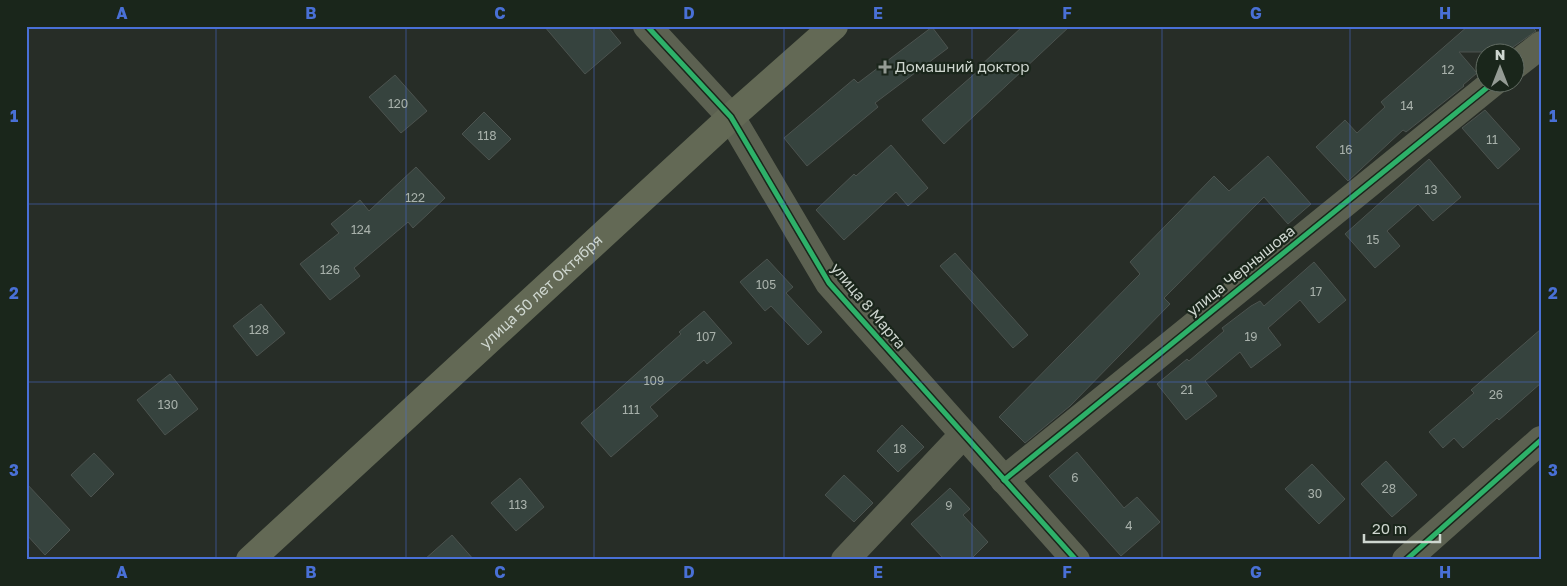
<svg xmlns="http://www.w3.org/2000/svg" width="1567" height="586" font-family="'Golos Text',sans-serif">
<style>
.building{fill:#36433e;stroke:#4c534f}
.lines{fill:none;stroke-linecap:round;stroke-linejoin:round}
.minor{stroke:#5c6151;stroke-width:28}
.major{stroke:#636955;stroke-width:28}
.cycleway-casing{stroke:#1a261b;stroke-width:8}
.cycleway{stroke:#2db169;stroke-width:5}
.grid{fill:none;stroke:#4970d6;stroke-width:1;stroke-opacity:0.55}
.poi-dot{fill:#949b94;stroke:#1a261b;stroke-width:2}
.labels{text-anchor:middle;stroke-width:4.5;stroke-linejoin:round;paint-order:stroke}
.number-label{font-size:12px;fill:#a8b1ab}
.poi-label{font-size:15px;fill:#ced6cf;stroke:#1a261b;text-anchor:start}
.street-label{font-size:15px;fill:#ced6cf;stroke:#1a261b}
.neatline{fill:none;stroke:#4970d6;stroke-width:2}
.grid-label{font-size:16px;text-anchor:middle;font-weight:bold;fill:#4970d6}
</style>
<rect width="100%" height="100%" fill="#272d27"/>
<!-- building -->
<g class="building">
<polygon points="544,26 607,26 621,43 585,74"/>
<polygon points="1023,26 1070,26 944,144 922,120 979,70 978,68"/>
<polygon points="1468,26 1531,26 1536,31 1506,52 1459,52 1477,73 1463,85 1464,86 1406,132 1403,130 1348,181 1316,147 1345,120 1357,133 1385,107 1381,102"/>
<polygon points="932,27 948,48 875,103 878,107 807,166 784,138 854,79 858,83"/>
<polygon points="395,75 427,111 401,133 369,97"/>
<polygon points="1485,110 1520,149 1498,169 1462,128"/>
<polygon points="484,112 511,139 489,160 462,134"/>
<polygon points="891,145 928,188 908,206 896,192 844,240 816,210 854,174 856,176"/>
<polygon points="1268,156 1311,204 1288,224 1264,197 1164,298 1170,304 1070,406 1025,443 999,417 1140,274 1130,262 1214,176 1229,191"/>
<polygon points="1429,159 1461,197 1433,221 1418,204 1387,231 1400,246 1375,268 1345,234"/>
<polygon points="416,167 445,198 413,228 408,222 354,268 360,276 330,300 300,264 339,233 331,224 360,200 369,211"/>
<polygon points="955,253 1028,335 1013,348 940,266"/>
<polygon points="767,259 793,287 786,293 822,332 808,345 771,306 765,311 740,282"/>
<polygon points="1314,262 1346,300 1319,323 1300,300 1268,328 1281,345 1251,368 1240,352 1205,381 1217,396 1186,420 1157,384 1187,359 1189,361 1224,331 1222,328 1251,306 1260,301 1264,306"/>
<polygon points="261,304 285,333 257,356 233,326"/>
<polygon points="704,311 732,343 707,364 704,360 650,407 658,416 611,457 581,423 681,334 679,332"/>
<polygon points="1541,329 1541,383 1499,420 1497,418 1463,448 1454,438 1443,448 1429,432 1474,393 1471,390"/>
<polygon points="170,374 198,409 165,435 137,400"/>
<polygon points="902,425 924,447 898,472 877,451"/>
<polygon points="1077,452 1124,508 1137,497 1160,522 1121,556 1049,476"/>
<polygon points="94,453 114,474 91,497 71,475"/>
<polygon points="1386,461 1417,495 1392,517 1361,484"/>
<polygon points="1312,464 1345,499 1319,524 1285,489"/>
<polygon points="844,475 873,503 854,522 825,495"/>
<polygon points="520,478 544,507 516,531 491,503"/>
<polygon points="26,483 70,530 45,555 26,534"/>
<polygon points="950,488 970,509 963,515 988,542 970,560 945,560 911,524"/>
<polygon points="452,535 474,560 424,560"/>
</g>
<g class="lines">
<!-- minor -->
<g class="minor">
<polyline points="647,26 731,117 829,283 1076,560"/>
<polyline points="1514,66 1541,45"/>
<polyline points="1004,480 1494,82"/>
<polyline points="845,560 963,435"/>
<polyline points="1406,560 1541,440"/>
</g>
<!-- major -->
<path class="major" id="s1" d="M250,560L731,117L834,26"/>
<defs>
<g id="cycleway">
<polyline points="647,26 731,117 829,283 1076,560"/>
<polyline points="1004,480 1494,82"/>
<polyline points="1406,560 1541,440"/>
</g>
</defs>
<!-- cycleway casing -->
<use href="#cycleway" class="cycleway-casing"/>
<!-- cycleway -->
<use href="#cycleway" class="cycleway"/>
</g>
<!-- grid -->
<path class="grid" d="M216,26V560M406,26V560M594,26V560M784,26V560M972,26V560M1162,26V560M1350,26V560M26,204H1541M26,382H1541"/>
<!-- markers -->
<path class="poi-dot" d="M882.5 59.5h5v5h5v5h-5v5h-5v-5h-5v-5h5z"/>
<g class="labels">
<!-- number labels -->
<g class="number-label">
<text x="1448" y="74">12</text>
<text x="398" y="108">120</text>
<text x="1407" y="110">14</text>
<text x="487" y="140">118</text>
<text x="1492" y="144">11</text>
<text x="1346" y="154">16</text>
<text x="1431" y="194">13</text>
<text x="415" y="202">122</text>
<text x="361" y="234">124</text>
<text x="1373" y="244">15</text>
<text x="330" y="274">126</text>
<text x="766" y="289">105</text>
<text x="1316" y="296">17</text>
<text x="259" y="334">128</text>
<text x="706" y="341">107</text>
<text x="1251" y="341">19</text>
<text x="654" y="385">109</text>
<text x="1187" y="394">21</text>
<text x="1496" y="399">26</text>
<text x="168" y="409">130</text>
<text x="631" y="414">111</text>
<text x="900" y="453">18</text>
<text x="1075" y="482">6</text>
<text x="1389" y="493">28</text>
<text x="1315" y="498">30</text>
<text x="518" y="509">113</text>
<text x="949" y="510">9</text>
<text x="1129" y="530">4</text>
</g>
<!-- poi labels -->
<g class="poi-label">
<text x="895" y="72">Домашний доктор</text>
</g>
<!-- street labels -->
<g class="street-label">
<text transform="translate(1241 271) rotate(-39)" y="5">улица Чернышова</text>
<text dy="5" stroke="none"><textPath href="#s1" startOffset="396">улица 50 лет Октября</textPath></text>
<text transform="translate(868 306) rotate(50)" y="5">улица 8 Марта</text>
</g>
</g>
<!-- border -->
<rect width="1567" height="586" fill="none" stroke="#1a261b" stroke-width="55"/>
<!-- north arrow -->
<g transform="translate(1500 68)"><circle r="24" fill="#1a261b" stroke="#626c63"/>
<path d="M0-4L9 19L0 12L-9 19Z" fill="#949b94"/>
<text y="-8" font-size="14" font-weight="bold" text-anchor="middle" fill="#ced6cf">N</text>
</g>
<!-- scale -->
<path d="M1364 534v8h76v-8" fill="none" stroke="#ced6cf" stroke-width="2.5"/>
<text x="1372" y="534" font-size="15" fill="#ced6cf" stroke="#1a261b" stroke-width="4" paint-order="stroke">20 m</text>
<rect x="28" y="28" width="1512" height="530" class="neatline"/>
<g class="grid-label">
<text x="122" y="19">A</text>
<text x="311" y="19">B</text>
<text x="500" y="19">C</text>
<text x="689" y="19">D</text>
<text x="878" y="19">E</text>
<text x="1067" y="19">F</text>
<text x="1256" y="19">G</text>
<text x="1445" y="19">H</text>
<text x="14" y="122">1</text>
<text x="1553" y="122">1</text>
<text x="14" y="299">2</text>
<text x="1553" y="299">2</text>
<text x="14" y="476">3</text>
<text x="1553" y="476">3</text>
<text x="122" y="578">A</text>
<text x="311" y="578">B</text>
<text x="500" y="578">C</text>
<text x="689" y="578">D</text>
<text x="878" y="578">E</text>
<text x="1067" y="578">F</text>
<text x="1256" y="578">G</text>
<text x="1445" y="578">H</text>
</g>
</svg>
